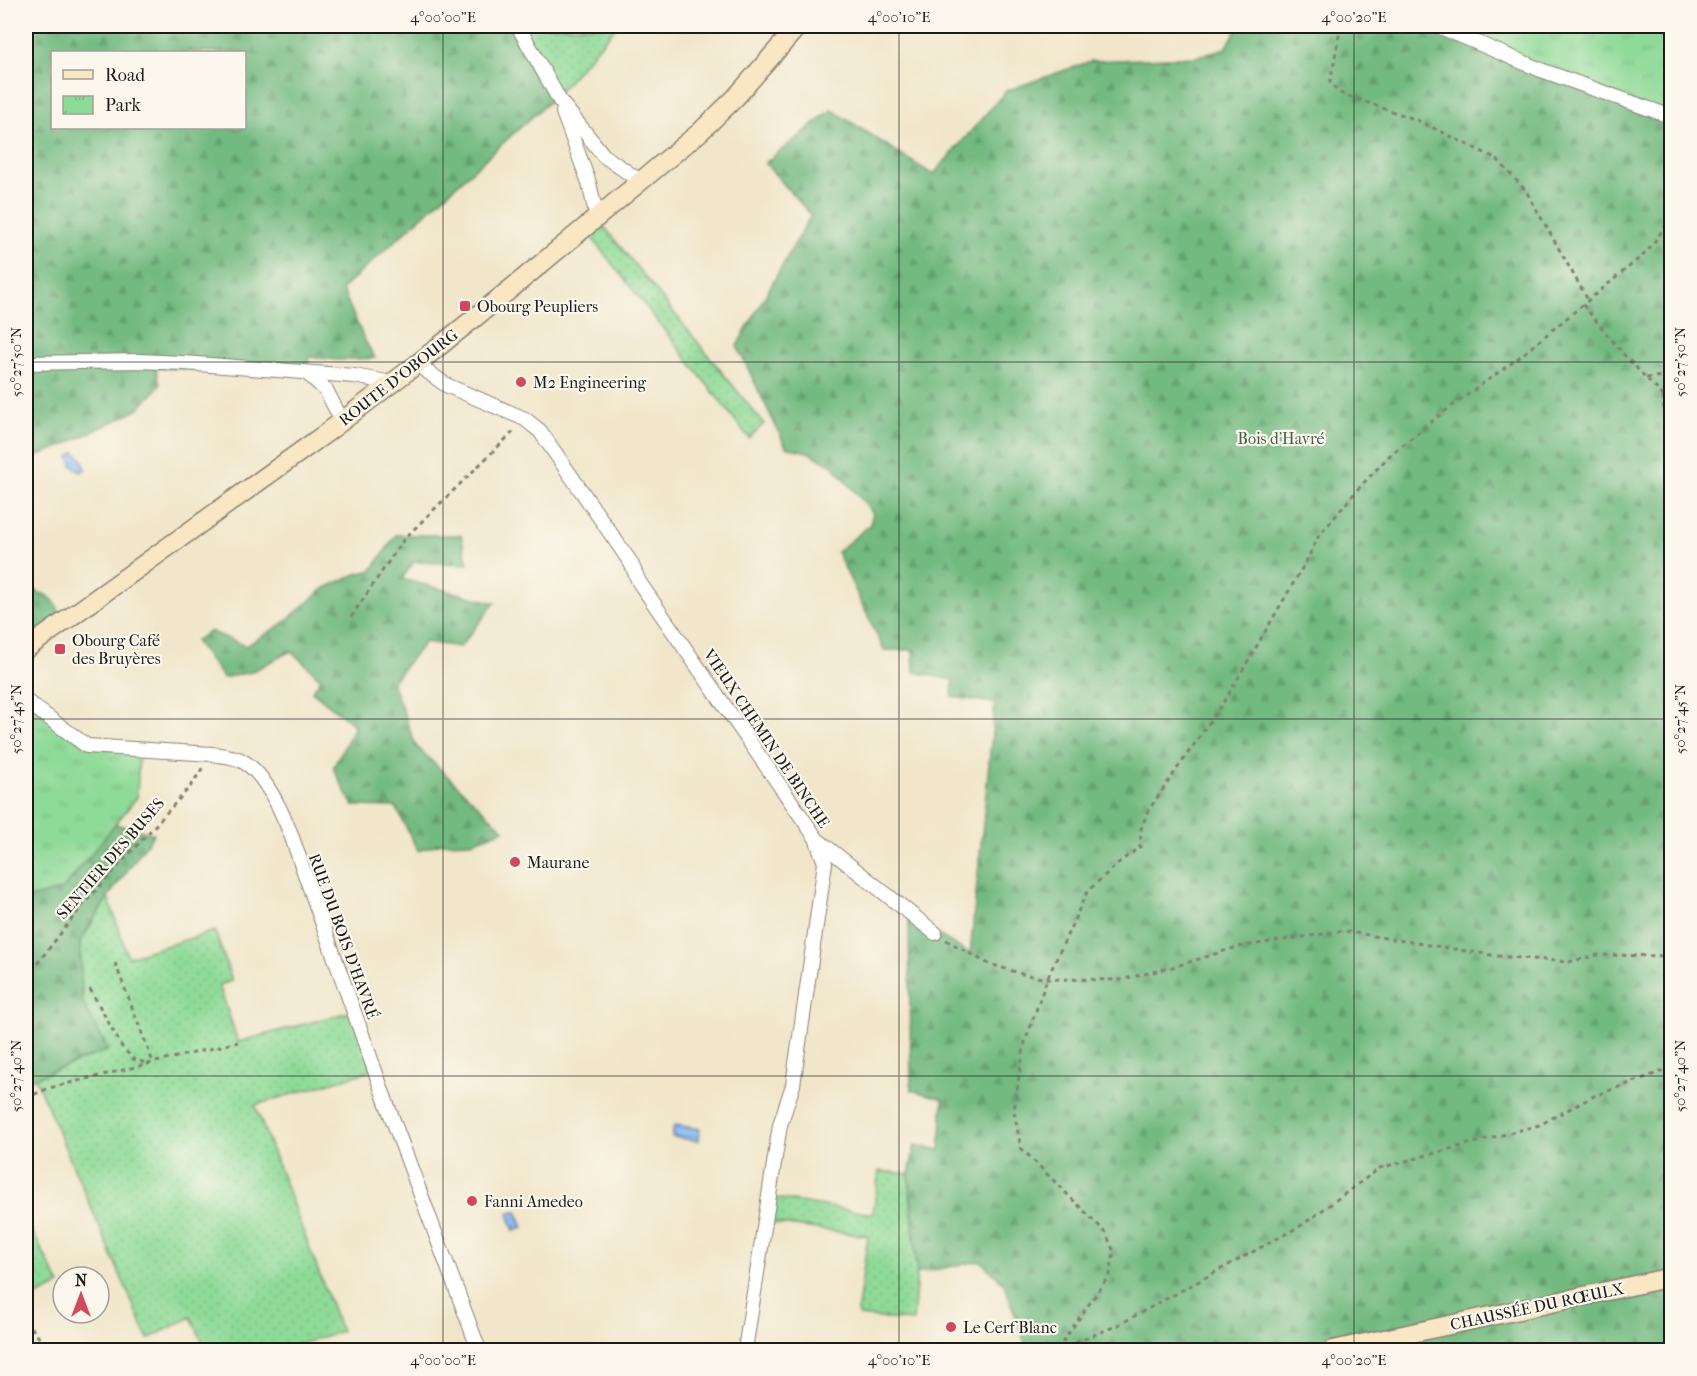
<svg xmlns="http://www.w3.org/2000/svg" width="1697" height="1376" font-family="'IM FELL French Canon',serif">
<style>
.grass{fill:url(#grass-dots);stroke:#557b5a;stroke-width:1.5}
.forest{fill:url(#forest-firs);stroke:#476b4e;stroke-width:1.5;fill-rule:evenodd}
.park{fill:url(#park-tufts);stroke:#557b5a;stroke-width:1.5}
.water{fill:url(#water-rules);stroke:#526b88;stroke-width:1.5}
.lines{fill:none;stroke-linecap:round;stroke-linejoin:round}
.minor-casing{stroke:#868173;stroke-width:16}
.secondary-casing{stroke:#868173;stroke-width:21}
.path{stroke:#868173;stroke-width:3;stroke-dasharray:4.5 4.5;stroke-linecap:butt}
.minor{stroke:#fff;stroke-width:14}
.secondary{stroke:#f9e7c3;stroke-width:18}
.ticks{fill:none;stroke:#1c1c1c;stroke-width:1.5;stroke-opacity:0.45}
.poi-dot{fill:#d1495b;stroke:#fbf7ec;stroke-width:2}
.labels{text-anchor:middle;stroke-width:4.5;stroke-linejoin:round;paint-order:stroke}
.poi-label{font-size:16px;fill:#1c1c1c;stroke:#fbf7ec;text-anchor:start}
.street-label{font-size:16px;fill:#1c1c1c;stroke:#fbf7ec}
.park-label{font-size:16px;fill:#445e47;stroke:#fbf7ec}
.neatline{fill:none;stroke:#1c1c1c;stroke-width:2}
.ticks-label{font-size:15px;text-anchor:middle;fill:#1c1c1c}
</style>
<defs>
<pattern id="grass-dots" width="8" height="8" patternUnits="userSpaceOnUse" patternTransform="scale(1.5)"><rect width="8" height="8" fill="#8eda97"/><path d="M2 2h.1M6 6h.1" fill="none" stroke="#7aba82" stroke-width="1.8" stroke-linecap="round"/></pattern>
<pattern id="forest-firs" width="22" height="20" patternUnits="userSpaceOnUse" patternTransform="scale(1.5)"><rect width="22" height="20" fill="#72ba80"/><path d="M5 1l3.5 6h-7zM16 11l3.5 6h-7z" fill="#629f6e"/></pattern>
<pattern id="park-tufts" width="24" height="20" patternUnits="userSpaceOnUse" patternTransform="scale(1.5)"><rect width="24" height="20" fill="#8eda97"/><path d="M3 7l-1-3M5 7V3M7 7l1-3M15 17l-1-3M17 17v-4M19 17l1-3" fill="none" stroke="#7aba82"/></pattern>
<pattern id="water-rules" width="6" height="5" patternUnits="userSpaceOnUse" patternTransform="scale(1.5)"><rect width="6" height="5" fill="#88baf5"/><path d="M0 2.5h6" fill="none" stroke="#759fd1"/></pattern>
</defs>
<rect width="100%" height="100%" fill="#fbf7ec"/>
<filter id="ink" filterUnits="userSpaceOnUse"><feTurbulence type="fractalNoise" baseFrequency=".0167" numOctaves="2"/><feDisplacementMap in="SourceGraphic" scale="12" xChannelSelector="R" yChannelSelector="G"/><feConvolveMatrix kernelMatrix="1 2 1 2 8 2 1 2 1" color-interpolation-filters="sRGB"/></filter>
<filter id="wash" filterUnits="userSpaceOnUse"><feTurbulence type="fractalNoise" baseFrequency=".008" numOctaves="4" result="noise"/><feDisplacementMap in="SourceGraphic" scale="24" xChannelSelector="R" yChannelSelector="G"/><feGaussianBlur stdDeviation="1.35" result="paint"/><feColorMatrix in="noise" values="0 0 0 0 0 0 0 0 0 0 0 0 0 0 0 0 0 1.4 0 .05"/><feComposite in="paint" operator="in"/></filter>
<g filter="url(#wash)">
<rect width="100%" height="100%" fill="#f1e6ca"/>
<!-- grass -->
<g class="grass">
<polygon points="518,26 617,26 556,95"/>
<polygon points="597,218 764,424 749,438 585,229"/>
<polygon points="108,897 128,957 215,931 232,981 219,985 238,1042 353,1011 374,1070 255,1105 341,1331 281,1350 206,1350 191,1317 148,1339 35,1078 108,1050 82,1001 80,942"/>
<polygon points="879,1171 909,1174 917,1273 913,1321 859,1316 858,1308 868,1236 765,1222 769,1197 873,1214"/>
<polygon points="26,1219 60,1285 26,1301"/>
</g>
<!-- forest -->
<g class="forest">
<path d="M26,26H518L556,95L342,289L364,339L375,358L338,360L309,357L308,374L156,368L160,385L138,410L58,448L26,460V423L30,413V379L38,363H26ZM52,52H244V128H52Z"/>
<polygon points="1239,26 1438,26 1671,117 1671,1350 1025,1350 1025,1343 1004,1283 980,1261 917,1273 909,1174 915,1145 940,1150 943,1099 911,1090 909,913 935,933 970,954 995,703 952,697 953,680 914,672 913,650 884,650 837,552 870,525 873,513 833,466 808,452 786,447 737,346 811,215 765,163 832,110 933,175 1006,91 1091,61 1196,57 1226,48"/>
<polygon points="396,535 461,535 468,564 414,562 402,579 495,603 460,647 425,642 392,682 416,746 504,830 472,842 441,843 418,851 396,807 353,806 333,768 355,726 312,691 321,679 291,651 251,672 223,678 195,641 210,631 246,646 281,625 325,588 356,574 372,570"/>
<path d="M26,573L37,592C53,596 57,603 61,618L26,649Z"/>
<polygon points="137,797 115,824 154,834 108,897 80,942 82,1001 108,1050 26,1081 26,902"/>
</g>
<!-- park -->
<g class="park">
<polygon points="1438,26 1671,26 1671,117"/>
<polygon points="26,701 87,746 139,750 137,797 63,889 30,898 26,902"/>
</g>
<!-- water -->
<g class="water">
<polygon points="75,452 83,460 86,469 81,472 73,466 69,457"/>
<polygon points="674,1125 700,1129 698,1141 672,1137"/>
<polygon points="517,1211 523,1228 514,1231 508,1214"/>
</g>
</g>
<g filter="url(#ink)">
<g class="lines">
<defs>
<g id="minor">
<polyline points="518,26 560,101 604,156 640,181"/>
<polyline points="1438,26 1541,70 1672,117"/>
<polyline points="563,112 589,183 597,218"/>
<polyline points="26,363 139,361 184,363 354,376 392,383"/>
<polyline points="417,364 446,385 525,419 540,431 631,563 639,582 816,838 825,863 793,1085 780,1125 745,1350"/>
<polyline points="308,374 326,390 342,421"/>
<path d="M26,701L87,746L212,754C223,756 235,756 244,762C265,774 281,810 290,832L385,1099L479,1350"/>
<polyline points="819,841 935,933"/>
</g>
<g id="secondary">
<polyline points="26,649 329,431 417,364 513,287 700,132 735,98 798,26"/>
<polyline points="1333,1350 1672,1277"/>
</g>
</defs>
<!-- minor casing -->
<use href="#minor" class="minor-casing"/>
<!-- secondary casing -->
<use href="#secondary" class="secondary-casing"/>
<!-- path -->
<g class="path">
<polyline points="1341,26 1330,83 1340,93 1417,120 1497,159 1526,191 1588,300"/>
<polyline points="1583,305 1625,356 1672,405"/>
<polyline points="1646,378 1672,375"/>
<polyline points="1663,396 1669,479 1672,484"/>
<polyline points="351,617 404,539 515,430"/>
<polyline points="946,940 987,963 1022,974 1047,979 1120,980 1177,966 1237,947 1343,931 1497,956 1569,962 1598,955 1672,956"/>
<polyline points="115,963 153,1062"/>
<polyline points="26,978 82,906 190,787 204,766"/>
<polyline points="90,989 122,1047 133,1059 146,1063"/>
<polyline points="26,1098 49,1088 238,1042"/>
<polyline points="26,1320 48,1350"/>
<polyline points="956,1348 956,1350"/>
<polyline points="1057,1350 1110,1274 1114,1252 1106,1233 1021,1148 1014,1111 1019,1077 1025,1042 1047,979 1087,892 1118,863 1140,847 1141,829 1148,811 1227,697 1308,558 1318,537 1358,489 1389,456 1445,411 1517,359 1647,252 1672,217"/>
<polyline points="1059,1350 1120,1324 1302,1225 1380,1168 1539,1125 1594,1096 1672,1068"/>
</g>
<!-- minor -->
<use href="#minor" class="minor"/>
<!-- secondary -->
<use href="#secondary" class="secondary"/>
</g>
</g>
<!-- ticks -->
<path class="ticks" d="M443,26V1350M899,26V1350M1354,26V1350M26,362H1672M26,719H1672M26,1076H1672"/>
<!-- markers -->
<g class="poi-dot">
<rect x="459" y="300" width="12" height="12" rx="3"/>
<circle cx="521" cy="382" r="6"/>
<rect x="54" y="643" width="12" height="12" rx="3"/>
<circle cx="515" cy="862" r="6"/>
<circle cx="472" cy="1201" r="6"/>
<circle cx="951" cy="1327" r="6"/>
</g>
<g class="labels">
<!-- poi labels -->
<g class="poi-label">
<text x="477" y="312">Obourg Peupliers</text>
<text x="533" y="388">M2 Engineering</text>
<text x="72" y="646">Obourg Café<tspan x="72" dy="18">des Bruyères</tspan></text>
<text x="527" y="868">Maurane</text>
<text x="484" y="1207">Fanni Amedeo</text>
<text x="963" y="1333">Le Cerf Blanc</text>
</g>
<!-- street labels -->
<g class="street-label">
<text transform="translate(398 377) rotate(-38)" y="6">ROUTE D'OBOURG</text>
<text transform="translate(767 738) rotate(56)" y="6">VIEUX CHEMIN DE BINCHE</text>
<text transform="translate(110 858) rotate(-49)" y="6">SENTIER DES BUSES</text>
<text transform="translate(344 936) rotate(70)" y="6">RUE DU BOIS D'HAVRÉ</text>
<text transform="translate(1537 1306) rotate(-12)" y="6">CHAUSSÉE DU RŒULX</text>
</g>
<!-- park labels -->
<g class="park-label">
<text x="1281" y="444">Bois d'Havré</text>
</g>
</g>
<!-- margin -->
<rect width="1697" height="1376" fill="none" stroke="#fbf7ec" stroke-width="66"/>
<!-- legend -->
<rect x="51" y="51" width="195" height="78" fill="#fbf7ec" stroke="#a29f99" stroke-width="1.5"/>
<rect x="63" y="70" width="30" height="9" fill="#f9e7c3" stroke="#a29f99" stroke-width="1.5"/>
<text x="105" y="81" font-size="18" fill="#1c1c1c">Road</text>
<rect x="63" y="96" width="30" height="18" fill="url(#park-tufts)" stroke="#a29f99" stroke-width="1.5"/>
<text x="105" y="111" font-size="18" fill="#1c1c1c">Park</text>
<!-- north arrow -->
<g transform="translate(81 1295)"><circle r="28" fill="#fbf7ec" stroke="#a29f99" stroke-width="1.5"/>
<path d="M0-4.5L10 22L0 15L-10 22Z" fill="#d1495b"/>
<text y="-9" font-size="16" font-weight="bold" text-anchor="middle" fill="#1c1c1c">N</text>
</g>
<rect x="33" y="33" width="1631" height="1310" class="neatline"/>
<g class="ticks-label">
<text x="443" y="22">4°00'00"E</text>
<text x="899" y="22">4°00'10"E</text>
<text x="1354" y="22">4°00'20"E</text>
<text transform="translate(16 362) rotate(-90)" y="5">50°27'50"N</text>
<text transform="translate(1680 362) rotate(-90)" y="5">50°27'50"N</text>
<text transform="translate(16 719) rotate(-90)" y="5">50°27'45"N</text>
<text transform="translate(1680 719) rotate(-90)" y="5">50°27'45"N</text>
<text transform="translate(16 1076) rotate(-90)" y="5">50°27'40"N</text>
<text transform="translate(1680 1076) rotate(-90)" y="5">50°27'40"N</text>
<text x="443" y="1365">4°00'00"E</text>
<text x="899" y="1365">4°00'10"E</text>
<text x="1354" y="1365">4°00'20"E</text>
</g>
</svg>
